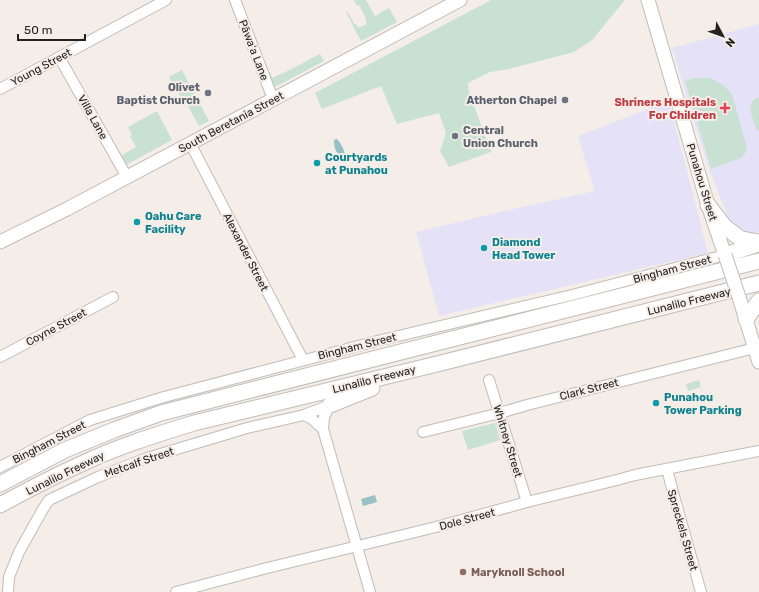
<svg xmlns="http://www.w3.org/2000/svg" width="759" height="592" font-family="Rubik,sans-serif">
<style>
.medical{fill:#e5e2f8}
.green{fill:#c8e1d3}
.water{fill:#98c0c7}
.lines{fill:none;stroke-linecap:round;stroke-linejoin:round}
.minor-casing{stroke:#c2bcb7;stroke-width:12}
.major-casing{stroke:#c2bcb7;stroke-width:15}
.highway-casing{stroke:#c2bcb7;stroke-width:17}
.minor{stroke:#fff;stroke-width:10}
.major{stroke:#fff;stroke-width:13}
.highway{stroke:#fff;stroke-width:15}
.major-bridge-casing{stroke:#c2bcb7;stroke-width:15;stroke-linecap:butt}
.major-bridge{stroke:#fff;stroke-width:13}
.worship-dot{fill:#6b7280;stroke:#f4ede8;stroke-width:1.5}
.health-dot{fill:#e0444e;stroke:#f4ede8;stroke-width:1.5}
.culture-dot{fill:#0f9aa8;stroke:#f4ede8;stroke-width:1.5}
.education-dot{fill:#8d6e63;stroke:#f4ede8;stroke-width:1.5}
.labels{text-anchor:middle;stroke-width:4;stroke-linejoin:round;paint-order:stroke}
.street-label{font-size:11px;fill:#24211f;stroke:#f4ede8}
.worship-label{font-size:11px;font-weight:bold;fill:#5b616d;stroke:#f4ede8;text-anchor:end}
.health-label{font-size:11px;font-weight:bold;fill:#be3a42;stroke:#f4ede8;text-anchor:end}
.culture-label{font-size:11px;font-weight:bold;fill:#0d838f;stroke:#f4ede8;text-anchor:start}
.education-label{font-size:11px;font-weight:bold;fill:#785e54;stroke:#f4ede8;text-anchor:start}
</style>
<rect width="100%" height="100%" fill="#f4ede8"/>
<!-- medical -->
<g class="medical">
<polygon points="759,24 759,232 736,237 709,169 672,48"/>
<polygon points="669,101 708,253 439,316 416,232 496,213 595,191 578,136"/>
</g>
<!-- green -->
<g class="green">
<polygon points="354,0 366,0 375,16 389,8 397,22 361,41 346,12 347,11 354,24 356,24 358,28 367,24 365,19 366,18 359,5 357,6"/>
<polygon points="491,0 625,0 592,40 574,52 509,69 490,72 468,83 469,92 491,152 449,167 440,151 446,133 439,113 397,124 381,86 322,109 315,93"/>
<path d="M255,37H256L268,72H270L272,78C289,71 304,62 320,54L324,61L277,86H274L273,85Z"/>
<polygon points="182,70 209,121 199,126 183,97 181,97 169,77"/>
<polygon points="696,78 710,78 723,85 732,94 747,148 746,152 741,158 711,169 685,81"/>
<path d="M759,97V131L756,129C753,119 744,101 759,97Z"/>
<polygon points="157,111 172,140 124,166 119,157 136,147 130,136 132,135 128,127"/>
<polygon points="699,380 701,387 688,391 686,384"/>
<polygon points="495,423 500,440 468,450 462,431"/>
</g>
<!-- water -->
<g class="water">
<path d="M337,139C342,145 345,151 346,159L344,160C337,154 334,150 334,140Z"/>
<polygon points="375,495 377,502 363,506 361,499"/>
</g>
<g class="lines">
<defs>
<g id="minor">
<polyline points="235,0 273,99"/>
<polyline points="59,57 127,177"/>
<polyline points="0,89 166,0"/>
<polyline points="190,143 303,360"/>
<polyline points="0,357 113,297"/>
<polyline points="489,380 527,502"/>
<polyline points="330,405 324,417 323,429 370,592"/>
<polyline points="304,415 312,419 323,429"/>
<polyline points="423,432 500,413 527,405 755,348"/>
<polyline points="0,467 90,420 164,397 377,341 572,295 725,255"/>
<polyline points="667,469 674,496 701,592"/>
<polyline points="8,592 9,577 19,552 43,509 49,500 98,477 147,458 247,428 304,415 330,405"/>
<polyline points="176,592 267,568 436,527 527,502 617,480 635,475 759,451"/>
</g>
<g id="major">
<polyline points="648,0 708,205 725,255"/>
<polyline points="0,242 67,209 460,0"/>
<polyline points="739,297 759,362"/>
</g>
<g id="highway">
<polyline points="708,205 725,227 741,239 759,242"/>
<polyline points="725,255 758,244"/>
<polyline points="746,319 759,301"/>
<polyline points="330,405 372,388"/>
<polyline points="0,484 65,450 114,430 161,413 759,261"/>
<path d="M0,505C26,491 52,477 79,465C116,447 155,435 194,423L437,364L759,283"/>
</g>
</defs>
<!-- minor casing -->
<use href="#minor" class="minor-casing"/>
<!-- major casing -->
<use href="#major" class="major-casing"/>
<!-- highway casing -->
<use href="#highway" class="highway-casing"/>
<!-- minor -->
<use href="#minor" class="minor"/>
<!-- major -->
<use href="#major" class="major"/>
<!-- highway -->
<use href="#highway" class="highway"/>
<defs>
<polyline id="major-bridge" points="725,255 739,297"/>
</defs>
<!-- major-bridge casing -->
<use href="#major-bridge" class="major-bridge-casing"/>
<!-- major-bridge -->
<use href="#major-bridge" class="major-bridge"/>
</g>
<!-- markers -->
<g class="worship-dot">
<circle cx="208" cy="93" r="4"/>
<circle cx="565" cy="100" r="4"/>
<circle cx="455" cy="136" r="4"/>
</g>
<path class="health-dot" d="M723 102h4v4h4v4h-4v4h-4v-4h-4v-4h4z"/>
<g class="culture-dot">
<circle cx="317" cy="163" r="4"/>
<circle cx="137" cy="222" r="4"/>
<circle cx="484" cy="248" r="4"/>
<circle cx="656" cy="403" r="4"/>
</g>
<circle class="education-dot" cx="463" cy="572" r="4"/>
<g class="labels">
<!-- street labels -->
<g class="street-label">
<text transform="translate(254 50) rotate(69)" y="4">Pāwaʻa Lane</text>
<text transform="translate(41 67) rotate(-28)" y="4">Young Street</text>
<text transform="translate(93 117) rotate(61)" y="4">Villa Lane</text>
<text transform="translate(231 122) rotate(-28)" y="4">South Beretania Street</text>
<text transform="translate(702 182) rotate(73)" y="4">Punahou Street</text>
<text transform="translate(246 252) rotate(63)" y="4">Alexander Street</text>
<text transform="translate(672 269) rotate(-15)" y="4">Bingham Street</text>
<text transform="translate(689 301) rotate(-14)" y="4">Lunalilo Freeway</text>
<text transform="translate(56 327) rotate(-28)" y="4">Coyne Street</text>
<text transform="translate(357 346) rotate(-14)" y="4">Bingham Street</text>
<text transform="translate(374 379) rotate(-14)" y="4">Lunalilo Freeway</text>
<text transform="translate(589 389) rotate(-14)" y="4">Clark Street</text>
<text transform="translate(508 441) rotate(73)" y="4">Whitney Street</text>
<text transform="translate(49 442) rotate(-27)" y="4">Bingham Street</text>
<text transform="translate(139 462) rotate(-19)" y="4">Metcalf Street</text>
<text transform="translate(65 473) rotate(-26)" y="4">Lunalilo Freeway</text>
<text transform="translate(467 519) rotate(-15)" y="4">Dole Street</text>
<text transform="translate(683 530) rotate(74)" y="4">Spreckels Street</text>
</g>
<!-- worship labels -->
<g class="worship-label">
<text x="200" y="91">Olivet<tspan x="200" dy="13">Baptist Church</tspan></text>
<text x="557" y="104">Atherton Chapel</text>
<text x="463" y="134" text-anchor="start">Central<tspan x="463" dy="13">Union Church</tspan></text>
</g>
<!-- health labels -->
<g class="health-label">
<text x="716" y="106">Shriners Hospitals<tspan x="716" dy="13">For Children</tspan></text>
</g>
<!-- culture labels -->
<g class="culture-label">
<text x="325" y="161">Courtyards<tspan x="325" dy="13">at Punahou</tspan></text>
<text x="145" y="220">Oahu Care<tspan x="145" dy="13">Facility</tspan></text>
<text x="492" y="246">Diamond<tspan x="492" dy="13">Head Tower</tspan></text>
<text x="664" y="401">Punahou<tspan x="664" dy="13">Tower Parking</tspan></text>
</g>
<!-- education labels -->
<g class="education-label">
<text x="471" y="576">Maryknoll School</text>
</g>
</g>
<!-- north arrow -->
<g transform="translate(723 36) rotate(131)" stroke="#f4ede8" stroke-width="3" paint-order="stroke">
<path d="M0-3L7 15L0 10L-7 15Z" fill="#24211f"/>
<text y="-6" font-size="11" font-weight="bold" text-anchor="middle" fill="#24211f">N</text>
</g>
<!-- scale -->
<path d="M18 34v6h67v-6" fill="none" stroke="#24211f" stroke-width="2"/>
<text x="24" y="34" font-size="12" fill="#24211f" stroke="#f4ede8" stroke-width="3" paint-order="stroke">50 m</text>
</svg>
